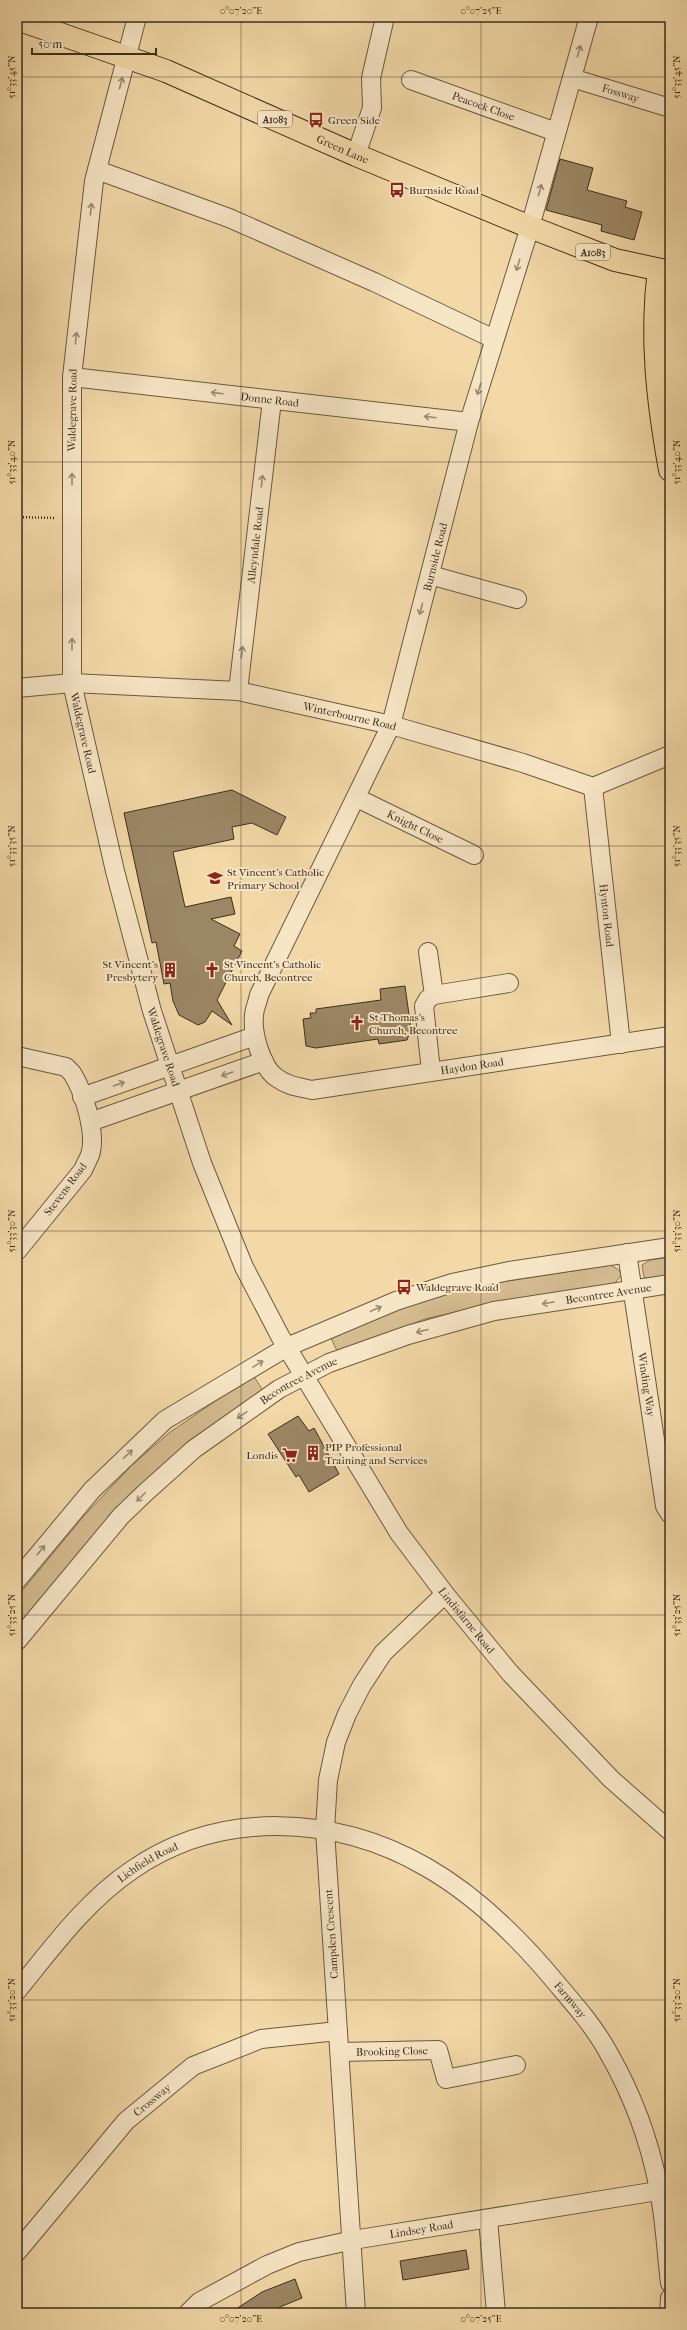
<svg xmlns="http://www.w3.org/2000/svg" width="687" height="2330" font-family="'IM FELL French Canon',serif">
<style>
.green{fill:#d4bc90;stroke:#897556}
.building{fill:#9c8765;stroke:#3e2e1c}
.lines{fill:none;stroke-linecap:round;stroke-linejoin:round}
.minor-casing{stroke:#6b593f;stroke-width:20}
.major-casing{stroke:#3e2e1c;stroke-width:24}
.path{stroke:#3e2e1c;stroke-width:2.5;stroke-dasharray:1 2;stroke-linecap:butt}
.minor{stroke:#f7e6c6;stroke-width:18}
.major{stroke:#f3d9a8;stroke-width:22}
.oneway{stroke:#9a8a71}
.ticks{fill:none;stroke:#3e2e1c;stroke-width:1;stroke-opacity:0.45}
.labels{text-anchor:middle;stroke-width:4;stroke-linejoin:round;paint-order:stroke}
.shield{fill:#f7e6c6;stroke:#76654f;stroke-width:1}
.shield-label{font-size:10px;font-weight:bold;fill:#3e2e1c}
.street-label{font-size:11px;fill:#3e2e1c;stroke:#f7e6c6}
.poi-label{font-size:11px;fill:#3e2e1c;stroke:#f7e6c6;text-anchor:start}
.neatline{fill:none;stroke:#3e2e1c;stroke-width:1.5}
.ticks-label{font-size:10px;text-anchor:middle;fill:#3e2e1c}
</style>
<rect width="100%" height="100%" fill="#f3d9a8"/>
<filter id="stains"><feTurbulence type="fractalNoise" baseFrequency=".005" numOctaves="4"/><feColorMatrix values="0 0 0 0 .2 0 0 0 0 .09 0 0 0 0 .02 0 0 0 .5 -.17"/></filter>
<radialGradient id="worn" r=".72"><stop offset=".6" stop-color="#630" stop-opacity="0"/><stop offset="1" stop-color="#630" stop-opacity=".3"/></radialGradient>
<!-- green -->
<g class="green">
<polygon points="670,1257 670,1276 648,1279 644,1277 642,1265 650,1260"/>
<polygon points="611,1265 620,1271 621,1276 613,1285 486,1305 425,1319 338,1353 329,1334 413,1301 463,1288"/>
<polygon points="253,1375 264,1392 222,1419 17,1629 17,1597 83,1517 133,1464 169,1433"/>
</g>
<!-- building -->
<g class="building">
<polygon points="560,159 593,168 587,190 627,201 625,207 642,212 634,240 601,231 602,225 546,210"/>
<polygon points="232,790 286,817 277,835 252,823 232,827 234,839 173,852 185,907 231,897 235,914 211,919 240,934 234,946 242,951 217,1000 232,1025 212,1011 205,1022 198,1025 179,1015 173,1001 170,983 164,984 156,942 152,943 124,813"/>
<polygon points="405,986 411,1029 407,1040 379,1044 378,1039 316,1048 306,1046 303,1019 311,1018 310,1013 316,1013 316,1009 381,1000 380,989"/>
<polygon points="298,1416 309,1431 314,1428 339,1474 309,1492 299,1475 296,1477 268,1434"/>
<polygon points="466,2250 469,2269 403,2280 400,2261"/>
<polygon points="295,2279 302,2298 265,2313 230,2313 262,2292"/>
</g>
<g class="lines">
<defs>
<g id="minor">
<path id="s1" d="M137,17L94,181L72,377V683L115,871L152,1011L202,1163L244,1267L280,1336L399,1533L445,1594L510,1673L611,1779L670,1831"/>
<path id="s2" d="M589,17L530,227L469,422L391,725L259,995C258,1002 254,1009 254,1016C252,1033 262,1069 277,1078C288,1086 299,1087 312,1090L670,1036"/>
<path id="s3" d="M572,78L670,108"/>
<path id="s4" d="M411,80L556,132"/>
<polyline points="356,155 372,108 371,78 385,17"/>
<polyline points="97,170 229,218 374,282 494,339"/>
<path id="s5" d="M72,377L469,422"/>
<polyline points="430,575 517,599"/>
<path id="s6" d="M17,688L72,683L238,691L391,725L523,763L593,787L670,755"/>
<path id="s7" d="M238,691L272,400"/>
<path id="s8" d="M593,787L621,1044"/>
<path id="s9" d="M357,798L474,855"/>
<polyline points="428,952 434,995"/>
<path d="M17,1056L66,1067L72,1073C84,1092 97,1134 90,1155C88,1160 85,1165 83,1170L17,1251"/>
<polyline points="431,1071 424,1006 428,999 434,995 509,983"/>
<polyline points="82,1097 255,1036"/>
<polyline points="90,1122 264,1061"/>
<path id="s10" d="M627,1253L665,1506L670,1514"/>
<polyline points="17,1580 92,1490 165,1420 287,1347 396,1301 452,1283 509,1271 670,1247"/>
<path id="s11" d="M17,1641L121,1516L146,1492L194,1449L279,1389L329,1363L408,1335L494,1311L670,1284"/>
<path id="s12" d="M17,1991C52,1948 86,1901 132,1870C220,1809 336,1815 426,1867C477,1896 521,1940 558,1985C576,2006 595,2028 608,2052C631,2092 649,2139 658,2185C665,2217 666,2251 670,2283"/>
<path id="s13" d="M340,2052L438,2050L446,2079L516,2065"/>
<polyline points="488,2219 496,2313"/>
<path id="s14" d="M17,2252L126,2121L193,2066L261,2039L338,2031"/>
<path id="s15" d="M188,2313L199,2302L267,2265L299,2252L353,2240L670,2189"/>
<polyline points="356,2313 325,1830 328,1780 336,1742 347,1714 362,1685 383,1653 445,1594"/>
<polyline points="669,2313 670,2298"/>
</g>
<g id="major">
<path id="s16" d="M17,19L166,71L356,155L530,227L615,260L670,272"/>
<path d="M659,270C650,338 658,403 670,470"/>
</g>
</defs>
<!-- minor casing -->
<use href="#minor" class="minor-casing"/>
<!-- major casing -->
<use href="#major" class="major-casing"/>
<!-- path -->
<polyline class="path" points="17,517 56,518"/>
<!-- minor -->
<use href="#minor" class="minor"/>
<!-- major -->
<use href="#major" class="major"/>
</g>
<!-- one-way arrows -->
<defs><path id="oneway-shaft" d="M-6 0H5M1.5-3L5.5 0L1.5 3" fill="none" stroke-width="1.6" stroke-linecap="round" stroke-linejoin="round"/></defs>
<g class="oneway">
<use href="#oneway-shaft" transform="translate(579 51) rotate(-74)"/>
<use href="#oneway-shaft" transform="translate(121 83) rotate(-75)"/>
<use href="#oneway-shaft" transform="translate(540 190) rotate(-74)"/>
<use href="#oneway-shaft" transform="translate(91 209) rotate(-84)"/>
<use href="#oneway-shaft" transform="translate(518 265) rotate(107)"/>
<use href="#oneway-shaft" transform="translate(76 338) rotate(-84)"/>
<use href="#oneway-shaft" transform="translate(479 389) rotate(107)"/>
<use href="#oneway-shaft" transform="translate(217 393) rotate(-173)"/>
<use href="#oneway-shaft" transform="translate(430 417) rotate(-173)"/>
<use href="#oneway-shaft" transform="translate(72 479) rotate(-90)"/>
<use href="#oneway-shaft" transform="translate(262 481) rotate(-83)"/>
<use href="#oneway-shaft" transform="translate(421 609) rotate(105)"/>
<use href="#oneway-shaft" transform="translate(72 644) rotate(-90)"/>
<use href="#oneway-shaft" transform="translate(242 652) rotate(-83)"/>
<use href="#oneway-shaft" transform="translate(227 1074) rotate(161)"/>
<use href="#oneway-shaft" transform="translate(119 1084) rotate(-19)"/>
<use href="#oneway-shaft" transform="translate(548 1303) rotate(171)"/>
<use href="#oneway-shaft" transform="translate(376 1309) rotate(-23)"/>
<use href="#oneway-shaft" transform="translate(422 1331) rotate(165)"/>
<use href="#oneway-shaft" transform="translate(258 1364) rotate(-31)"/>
<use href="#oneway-shaft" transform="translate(242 1415) rotate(145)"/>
<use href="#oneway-shaft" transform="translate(128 1454) rotate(-43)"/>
<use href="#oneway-shaft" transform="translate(141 1497) rotate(135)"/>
<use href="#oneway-shaft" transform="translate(41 1550) rotate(-51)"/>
</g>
<!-- ticks -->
<path class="ticks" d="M241,17V2313M481,17V2313M17,77H670M17,462H670M17,846H670M17,1231H670M17,1615H670M17,2000H670"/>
<!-- icons -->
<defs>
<symbol id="bus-bare" viewBox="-9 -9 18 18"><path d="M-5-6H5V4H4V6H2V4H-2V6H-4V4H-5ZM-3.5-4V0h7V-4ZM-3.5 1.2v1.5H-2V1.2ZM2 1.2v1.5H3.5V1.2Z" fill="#8f2418" stroke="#f7e6c6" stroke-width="2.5" paint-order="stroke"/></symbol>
<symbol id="school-bare" viewBox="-9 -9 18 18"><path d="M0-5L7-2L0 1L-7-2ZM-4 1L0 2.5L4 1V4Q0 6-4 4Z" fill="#8f2418" stroke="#f7e6c6" stroke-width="2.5" paint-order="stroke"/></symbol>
<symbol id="building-bare" viewBox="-9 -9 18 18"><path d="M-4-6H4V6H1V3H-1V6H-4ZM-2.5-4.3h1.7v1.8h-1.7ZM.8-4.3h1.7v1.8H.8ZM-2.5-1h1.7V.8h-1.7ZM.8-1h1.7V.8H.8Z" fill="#8f2418" stroke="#f7e6c6" stroke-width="2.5" paint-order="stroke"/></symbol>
<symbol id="church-bare" viewBox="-9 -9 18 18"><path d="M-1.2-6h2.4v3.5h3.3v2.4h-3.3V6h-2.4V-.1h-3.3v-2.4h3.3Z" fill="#8f2418" stroke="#f7e6c6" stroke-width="2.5" paint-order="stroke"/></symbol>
<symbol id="supermarket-bare" viewBox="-9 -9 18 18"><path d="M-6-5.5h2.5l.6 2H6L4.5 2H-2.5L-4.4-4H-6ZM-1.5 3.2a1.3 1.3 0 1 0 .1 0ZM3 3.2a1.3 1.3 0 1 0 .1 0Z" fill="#8f2418" stroke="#f7e6c6" stroke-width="2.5" paint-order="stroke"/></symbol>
</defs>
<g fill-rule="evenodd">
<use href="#bus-bare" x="305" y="109" width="22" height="22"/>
<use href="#bus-bare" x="386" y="179" width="22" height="22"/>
<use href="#school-bare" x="204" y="867" width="22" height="22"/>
<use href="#building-bare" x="159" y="959" width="22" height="22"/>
<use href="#church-bare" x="201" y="959" width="22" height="22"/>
<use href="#church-bare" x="346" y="1012" width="22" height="22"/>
<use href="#bus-bare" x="393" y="1276" width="22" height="22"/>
<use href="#building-bare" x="302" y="1442" width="22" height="22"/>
<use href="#supermarket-bare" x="279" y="1444" width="22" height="22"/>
</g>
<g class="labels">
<!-- shield labels -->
<g class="shield">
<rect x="258" y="111" width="34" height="16" rx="3"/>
<rect x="576" y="244" width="34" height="16" rx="3"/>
</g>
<g class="shield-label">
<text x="275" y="123">A1083</text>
<text x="593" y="256">A1083</text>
</g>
<!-- street labels -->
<g class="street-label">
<text dy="4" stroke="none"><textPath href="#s3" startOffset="51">Fossway</textPath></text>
<text dy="4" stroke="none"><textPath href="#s4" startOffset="77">Peacock Close</textPath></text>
<text dy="4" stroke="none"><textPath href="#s16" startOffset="351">Green Lane</textPath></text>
<text dy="4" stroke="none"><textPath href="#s5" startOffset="199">Donne Road</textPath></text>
<text transform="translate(72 410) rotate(-89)" y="4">Waldegrave Road</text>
<text dy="4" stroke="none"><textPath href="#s7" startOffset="147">Alleyndale Road</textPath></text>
<text transform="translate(435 557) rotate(-76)" y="4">Burnside Road</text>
<text dy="4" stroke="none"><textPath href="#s6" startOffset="336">Winterbourne Road</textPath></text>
<text dy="4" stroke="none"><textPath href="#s1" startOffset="724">Waldegrave Road</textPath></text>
<text dy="4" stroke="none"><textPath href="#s9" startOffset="65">Knight Close</textPath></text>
<text dy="4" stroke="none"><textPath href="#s8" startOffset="129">Hynton Road</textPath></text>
<text dy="4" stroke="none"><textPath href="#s1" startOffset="1048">Waldegrave Road</textPath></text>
<text dy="4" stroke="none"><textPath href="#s2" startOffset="1325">Haydon Road</textPath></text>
<text transform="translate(65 1189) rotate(-53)" y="4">Stevens Road</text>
<text dy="4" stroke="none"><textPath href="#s11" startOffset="711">Becontree Avenue</textPath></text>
<text dy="4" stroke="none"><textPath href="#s11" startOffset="387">Becontree Avenue</textPath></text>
<text dy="4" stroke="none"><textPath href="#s10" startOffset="133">Winding Way</textPath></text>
<text dy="4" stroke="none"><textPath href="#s1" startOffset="1701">Lindisfarne Road</textPath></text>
<text dy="4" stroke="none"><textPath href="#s12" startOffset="185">Lichfield Road</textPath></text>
<text transform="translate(331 1934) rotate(-94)" y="4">Campden Crescent</text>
<text dy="4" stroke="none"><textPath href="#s12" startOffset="675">Farmway</textPath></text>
<text dy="4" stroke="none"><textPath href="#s13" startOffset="52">Brooking Close</textPath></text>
<text dy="4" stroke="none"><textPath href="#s14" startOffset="204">Crossway</textPath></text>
<text dy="4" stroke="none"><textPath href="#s15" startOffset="252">Lindsey Road</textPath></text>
</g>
<!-- poi labels -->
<g class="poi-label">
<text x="328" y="124">Green Side</text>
<text x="409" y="194">Burnside Road</text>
<text x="227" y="876">St Vincent's Catholic<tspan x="227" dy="13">Primary School</tspan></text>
<text x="158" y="968" text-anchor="end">St Vincent's<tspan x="158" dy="13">Presbytery</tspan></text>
<text x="224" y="968">St Vincent's Catholic<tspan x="224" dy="13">Church, Becontree</tspan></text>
<text x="369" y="1021">St Thomas's<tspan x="369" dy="13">Church, Becontree</tspan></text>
<text x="416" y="1291">Waldegrave Road</text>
<text x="325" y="1451">PIP Professional<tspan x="325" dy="13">Training and Services</tspan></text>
<text x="278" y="1459" text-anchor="end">Londis</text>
</g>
</g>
<!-- margin -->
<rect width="687" height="2330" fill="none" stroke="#f3d9a8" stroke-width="44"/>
<!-- scale -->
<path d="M32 48v6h124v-6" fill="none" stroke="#3e2e1c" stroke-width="2"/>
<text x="38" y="48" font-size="12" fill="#3e2e1c" stroke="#f7e6c6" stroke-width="3" paint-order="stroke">50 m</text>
<rect x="22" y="22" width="643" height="2286" class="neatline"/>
<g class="ticks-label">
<text x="241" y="14">0°07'20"E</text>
<text x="481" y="14">0°07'25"E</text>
<text transform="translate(11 77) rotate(-90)" y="4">51°33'45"N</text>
<text transform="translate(676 77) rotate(-90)" y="4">51°33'45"N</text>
<text transform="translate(11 462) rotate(-90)" y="4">51°33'40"N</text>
<text transform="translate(676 462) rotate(-90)" y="4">51°33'40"N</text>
<text transform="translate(11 846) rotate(-90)" y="4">51°33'35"N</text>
<text transform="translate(676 846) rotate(-90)" y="4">51°33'35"N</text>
<text transform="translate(11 1231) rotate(-90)" y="4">51°33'30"N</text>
<text transform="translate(676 1231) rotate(-90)" y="4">51°33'30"N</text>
<text transform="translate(11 1615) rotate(-90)" y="4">51°33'25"N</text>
<text transform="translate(676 1615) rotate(-90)" y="4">51°33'25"N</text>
<text transform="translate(11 2000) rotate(-90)" y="4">51°33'20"N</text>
<text transform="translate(676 2000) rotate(-90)" y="4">51°33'20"N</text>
<text x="241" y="2322">0°07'20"E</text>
<text x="481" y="2322">0°07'25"E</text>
</g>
<rect width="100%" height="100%" filter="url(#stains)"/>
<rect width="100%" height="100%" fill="url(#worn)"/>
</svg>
